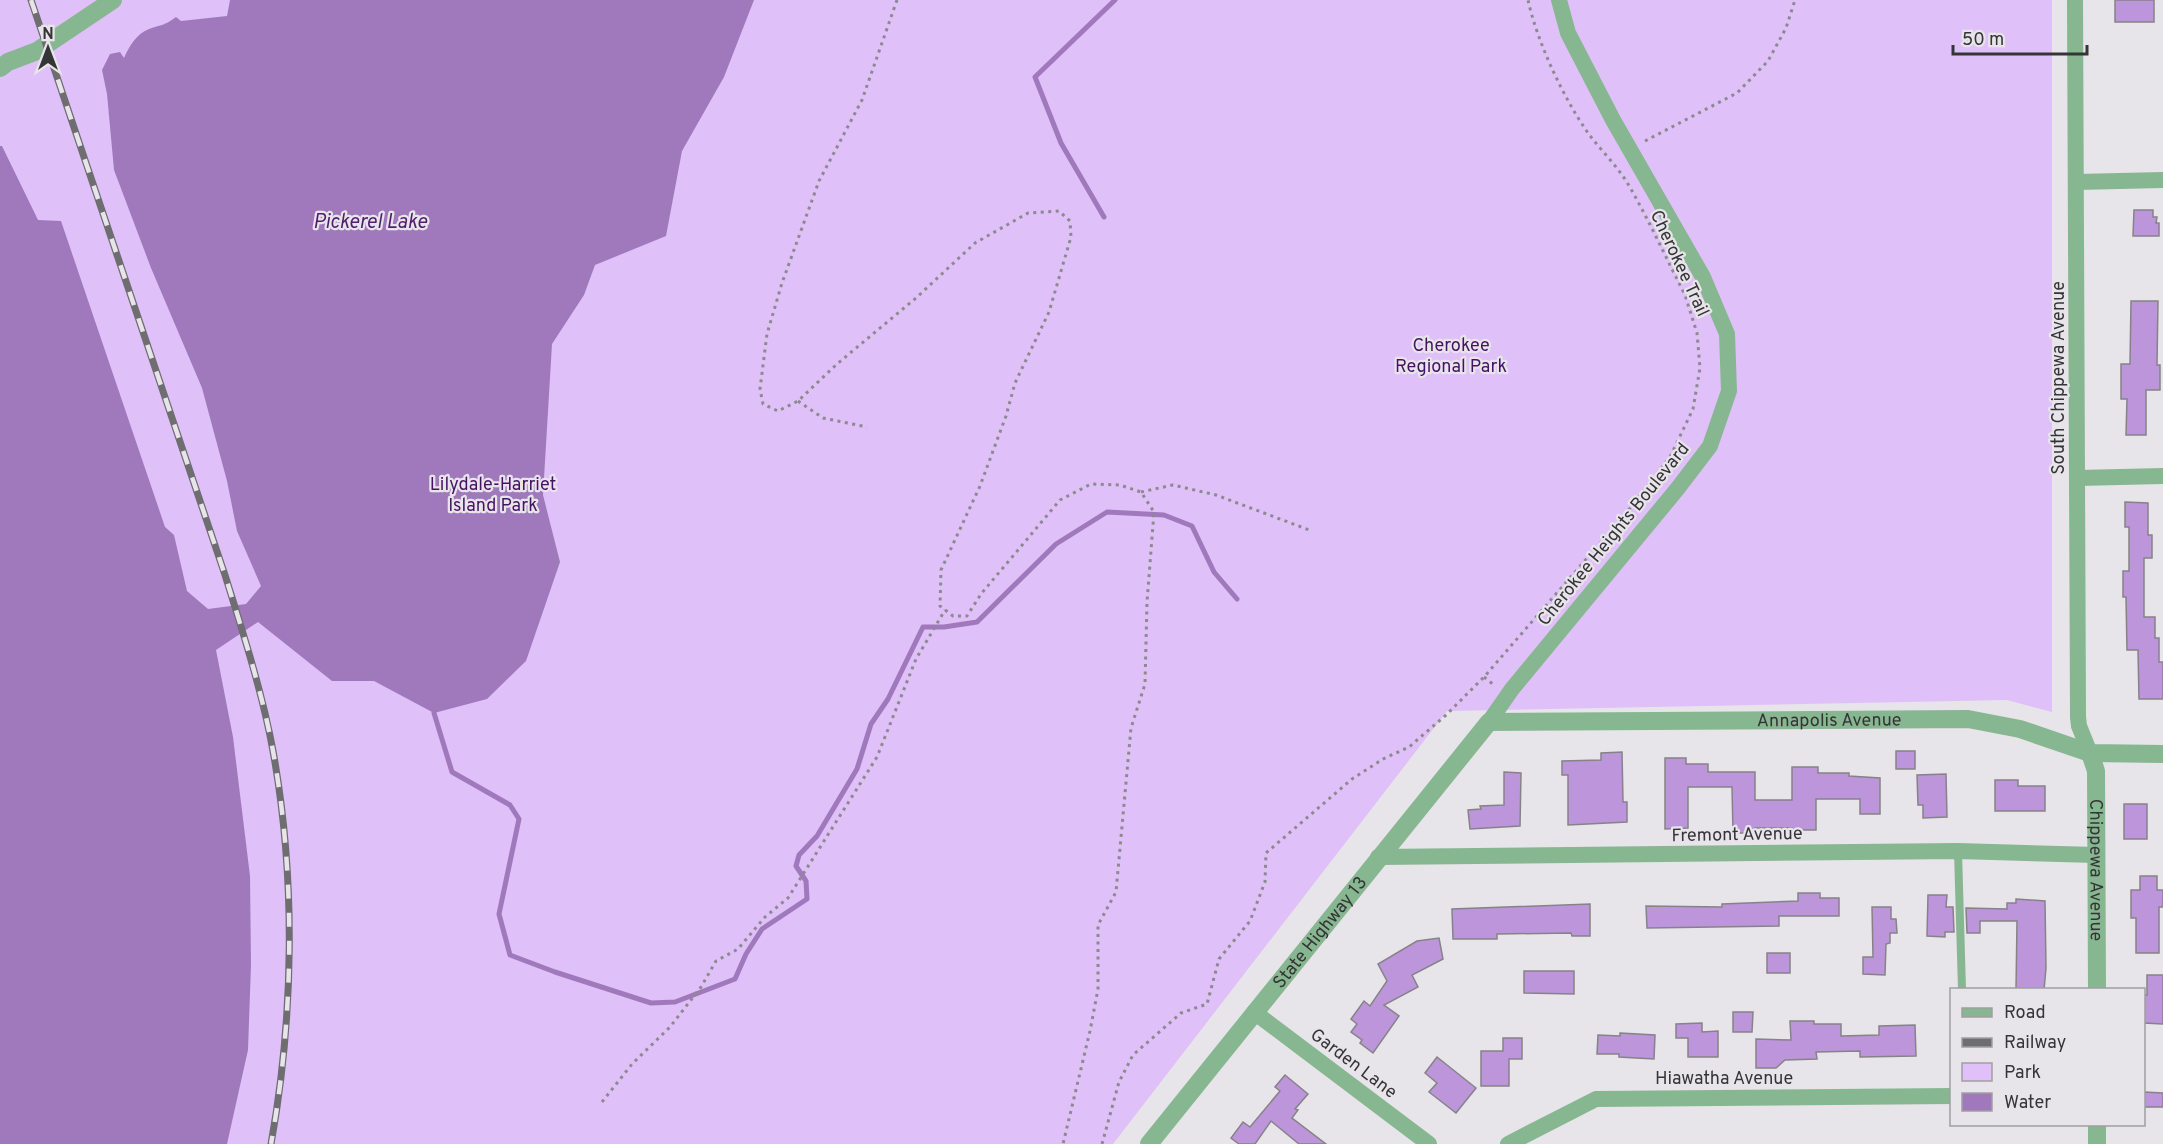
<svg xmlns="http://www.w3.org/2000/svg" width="2163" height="1144" font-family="Overpass,sans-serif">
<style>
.green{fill:#dfc0f8}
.water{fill:#a079bd}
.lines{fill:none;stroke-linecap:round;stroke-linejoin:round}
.stream{stroke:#a079bd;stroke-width:5}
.building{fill:#bc95db;stroke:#868388;stroke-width:1.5}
.path{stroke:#8c8a8e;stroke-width:3;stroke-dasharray:3 4.5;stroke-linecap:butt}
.service{stroke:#87b790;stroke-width:8}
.minor{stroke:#87b790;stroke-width:16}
.tertiary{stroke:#87b790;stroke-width:18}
.rail-casing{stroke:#6e6d70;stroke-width:7}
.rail{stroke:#e7e4ea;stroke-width:4.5;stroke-dasharray:14;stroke-linecap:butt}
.labels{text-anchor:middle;stroke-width:4.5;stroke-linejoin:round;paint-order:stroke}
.street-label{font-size:18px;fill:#353436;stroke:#e7e4ea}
.park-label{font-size:18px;fill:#471265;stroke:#e7e4ea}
.water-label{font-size:20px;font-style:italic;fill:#501d6f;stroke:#e7e4ea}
</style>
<rect width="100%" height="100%" fill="#e7e4ea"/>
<!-- green -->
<polygon class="green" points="0,0 2052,0 2052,712 2007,700 1447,711 1113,1144 0,1144"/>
<!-- water -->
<path class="water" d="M230,0H754L724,77L682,151L666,236L595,265L584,295L552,344L543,495L560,562L526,661L487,699L434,713L374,681H332L258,622L216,650L233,737L250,876L251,965L248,1050L227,1144H0V146H2L38,220L61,221L165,527L174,535L187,591L208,609L246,604L261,586L237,531L227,481L202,388L151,268L114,170L107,94L102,70L110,54L120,52L124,58C129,47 136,34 149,29C162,24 162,27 176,17L181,21L227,16Z"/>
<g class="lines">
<!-- stream -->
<g class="stream">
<polyline points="1104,217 1061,143 1035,77 1115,0"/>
<polyline points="434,713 452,772 510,805 519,819 499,914 510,955 555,972 651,1003 675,1002 735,979 746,954 762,929 807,899 806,881 796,866 799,855 817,836 857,769 871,724 888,699 923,627 944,627 977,622 1056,544 1107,512 1164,515 1192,526 1214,572 1237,599"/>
</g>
</g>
<!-- building -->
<g class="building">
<rect x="2115" y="0" width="39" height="22"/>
<polygon points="2134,210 2153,210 2153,217 2157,217 2156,223 2159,223 2159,236 2133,236"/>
<polygon points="2131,301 2158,301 2157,365 2160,365 2160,390 2146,390 2146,435 2126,435 2127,399 2121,399 2121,364 2130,364"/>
<polygon points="2125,502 2148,503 2148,535 2152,535 2152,558 2144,558 2144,617 2155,617 2155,638 2159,638 2159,662 2163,662 2163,699 2139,699 2138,650 2127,650 2126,597 2123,597 2123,571 2129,571 2129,527 2125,527"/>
<rect x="1896" y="751" width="19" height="18"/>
<polygon points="1622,752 1623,802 1627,802 1627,822 1568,825 1568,775 1562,775 1562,761 1601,760 1601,753"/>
<polygon points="1665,758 1686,758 1686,764 1708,764 1708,772 1755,772 1755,800 1792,800 1792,767 1818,767 1818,773 1849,773 1849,776 1880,778 1880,814 1860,814 1860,799 1816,799 1816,830 1792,830 1792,828 1755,828 1755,833 1733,833 1732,787 1688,787 1688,828 1665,829"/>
<polygon points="1504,772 1521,773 1520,826 1470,829 1468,810 1481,809 1480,806 1504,805"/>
<polygon points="1946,774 1947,817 1923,818 1923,805 1918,805 1917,775"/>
<polygon points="1995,780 2018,780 2018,786 2045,786 2045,811 1995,811"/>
<rect x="2124" y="804" width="23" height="35"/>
<polygon points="2140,876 2157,876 2157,890 2163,890 2163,907 2159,907 2159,953 2136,953 2136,918 2131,918 2131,890 2140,890"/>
<polygon points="1798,893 1820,893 1820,898 1839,898 1839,916 1779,916 1779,926 1647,928 1646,906 1722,907 1722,904 1798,901"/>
<polygon points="1928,895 1947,895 1946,907 1953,907 1954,932 1945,932 1945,937 1927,936"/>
<polygon points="2016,899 2045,901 2046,968 2044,990 2016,990 2017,921 1980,921 1980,933 1967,933 1966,908 2007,909 2007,903 2016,903"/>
<polygon points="1590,904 1590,936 1572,936 1571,933 1497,934 1497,939 1453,939 1452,909"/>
<polygon points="1872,907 1891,907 1891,919 1896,919 1897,933 1890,933 1890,943 1886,944 1885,975 1863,974 1863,957 1873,957"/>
<polygon points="1439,938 1443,959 1412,975 1418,987 1384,1005 1399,1016 1373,1053 1360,1043 1362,1040 1351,1032 1357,1024 1351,1019 1364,1001 1370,1006 1387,981 1378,964 1417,941"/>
<rect x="1767" y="953" width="23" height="20"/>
<polygon points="1524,971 1574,971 1574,994 1524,993"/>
<polygon points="2147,975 2163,975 2163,1024 2144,1023 2144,995 2147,995"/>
<polygon points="1733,1012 1753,1012 1752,1032 1733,1032"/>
<polygon points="1790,1021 1814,1021 1814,1024 1841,1024 1841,1036 1879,1035 1879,1026 1915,1025 1916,1056 1860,1057 1860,1051 1816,1052 1817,1059 1785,1060 1776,1068 1756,1068 1756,1039 1791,1040"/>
<polygon points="1702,1023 1702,1032 1718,1031 1718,1057 1688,1057 1688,1038 1676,1038 1676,1024"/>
<polygon points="1620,1033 1655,1035 1654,1059 1619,1057 1619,1054 1597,1054 1598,1035 1620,1036"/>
<polygon points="1503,1038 1522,1038 1522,1059 1509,1059 1509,1086 1481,1086 1481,1051 1503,1051"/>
<polygon points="1437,1057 1476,1088 1456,1113 1429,1092 1437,1083 1425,1073"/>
<polygon points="1285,1075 1308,1094 1295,1109 1298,1110 1292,1118 1326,1144 1299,1144 1271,1121 1255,1144 1239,1144 1231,1138 1243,1122 1250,1127 1280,1091 1275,1087"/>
<polygon points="2144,1092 2163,1093 2163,1107 2144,1107"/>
</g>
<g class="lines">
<!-- path -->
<g class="path">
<polyline points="897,0 862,100 819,181 782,283 767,334 760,389 763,404 778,411 798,401 837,364 916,298 975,243 1028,213 1059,211 1070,221 1071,237 1049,312 1015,383 1006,416 980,486 941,570 940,606 953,616 967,616 981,594 1060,500 1091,484 1120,485 1141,492 1154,512 1147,602 1145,684 1131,728 1116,892 1098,925 1098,989 1090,1031 1063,1144"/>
<polyline points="1645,141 1737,93 1768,61 1786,28 1795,0"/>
<polyline points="798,401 823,418 867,427"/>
<polyline points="1141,492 1173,485 1216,495 1312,531"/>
<polyline points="1484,677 1494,685"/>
<polyline points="602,1102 632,1064 670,1027 701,987 716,961 738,949 765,917 788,898 877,757 916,659 945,610"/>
<path d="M1102,1144L1119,1082L1133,1055L1181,1013L1207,1004L1219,959L1250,921L1265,882L1266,853L1352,779L1383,759L1409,747L1446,715L1484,677L1627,512L1670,457L1693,409L1700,368L1697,333L1685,295C1666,258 1649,220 1628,184C1616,164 1599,149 1586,130C1562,95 1537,41 1528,0"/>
</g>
<!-- service -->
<polyline class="service" points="1958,851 1962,990"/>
<!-- minor -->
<g class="minor">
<polyline points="2075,0 2078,717 2079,726 2090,753"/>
<polyline points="2077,182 2163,180"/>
<polyline points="2078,478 2163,476"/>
<polyline points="1489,722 1512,689 1678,488 1710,446 1729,391 1727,334 1703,277 1613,120 1568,33 1559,0"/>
<polyline points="1378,857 1958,851 2096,855"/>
<polyline points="1254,1012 1429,1144"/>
<polyline points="1508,1144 1596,1099 1952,1096"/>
</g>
<!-- tertiary -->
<g class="tertiary">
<polyline points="0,68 8,62 37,51 113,0"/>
<path id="s1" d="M2090,753L2096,771L2097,990"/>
<path id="s2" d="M1149,1144L1489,722L1968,719L2020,729L2090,753L2163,754"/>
<polyline points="2097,1144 2097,1124"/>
</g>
<defs>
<path id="rail" d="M31,0L225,575C243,633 262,691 273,751C296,878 294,1016 271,1144"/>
</defs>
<!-- rail casing -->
<use href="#rail" class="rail-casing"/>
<!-- rail -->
<use href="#rail" class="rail"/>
</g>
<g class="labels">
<!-- street labels -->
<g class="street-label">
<text transform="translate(1680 263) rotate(65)" y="6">Cherokee Trail</text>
<text transform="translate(2058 378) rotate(-90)" y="6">South Chippewa Avenue</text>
<text transform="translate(1613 534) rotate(-51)" y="6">Cherokee Heights Boulevard</text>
<text dy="6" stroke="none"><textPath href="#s2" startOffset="882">Annapolis Avenue</textPath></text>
<text transform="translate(1737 834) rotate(-1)" y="6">Fremont Avenue</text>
<text dy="6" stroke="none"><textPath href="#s1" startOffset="118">Chippewa Avenue</textPath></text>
<text dy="6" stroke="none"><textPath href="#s2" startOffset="272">State Highway 13</textPath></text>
<text transform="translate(1354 1063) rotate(37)" y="6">Garden Lane</text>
<text x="1724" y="1084">Hiawatha Avenue</text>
</g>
<!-- park labels -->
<g class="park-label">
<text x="1451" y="351">Cherokee<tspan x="1451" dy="21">Regional Park</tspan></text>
<text x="493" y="490">Lilydale-Harriet<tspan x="493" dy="21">Island Park</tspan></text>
</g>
<!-- water labels -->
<g class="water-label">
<text x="370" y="228">Pickerel Lake</text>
</g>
</g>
<!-- legend -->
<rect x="1950" y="988" width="195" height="138" fill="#e7e4ea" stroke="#a09ea2" stroke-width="1.5"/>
<rect x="1962" y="1008" width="30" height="9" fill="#87b790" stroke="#a09ea2" stroke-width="1.5"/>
<text x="2004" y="1018" font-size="18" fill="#353436">Road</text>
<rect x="1962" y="1038" width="30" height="9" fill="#6e6d70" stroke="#a09ea2" stroke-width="1.5"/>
<text x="2004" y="1048" font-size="18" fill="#353436">Railway</text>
<rect x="1962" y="1063" width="30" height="18" fill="#dfc0f8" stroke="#a09ea2" stroke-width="1.5"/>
<text x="2004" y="1078" font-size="18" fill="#353436">Park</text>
<rect x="1962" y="1093" width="30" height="18" fill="#a079bd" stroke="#a09ea2" stroke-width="1.5"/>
<text x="2004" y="1108" font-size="18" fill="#353436">Water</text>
<!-- north arrow -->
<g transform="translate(48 48)" stroke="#e7e4ea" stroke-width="4.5" paint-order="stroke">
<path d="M0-4.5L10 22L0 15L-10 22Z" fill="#353436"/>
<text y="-9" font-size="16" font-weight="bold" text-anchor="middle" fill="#353436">N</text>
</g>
<!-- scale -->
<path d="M1953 45v9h134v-9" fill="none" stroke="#353436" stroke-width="3"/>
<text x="1962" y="45" font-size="18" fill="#353436" stroke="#e7e4ea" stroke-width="4.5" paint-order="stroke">50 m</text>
</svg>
